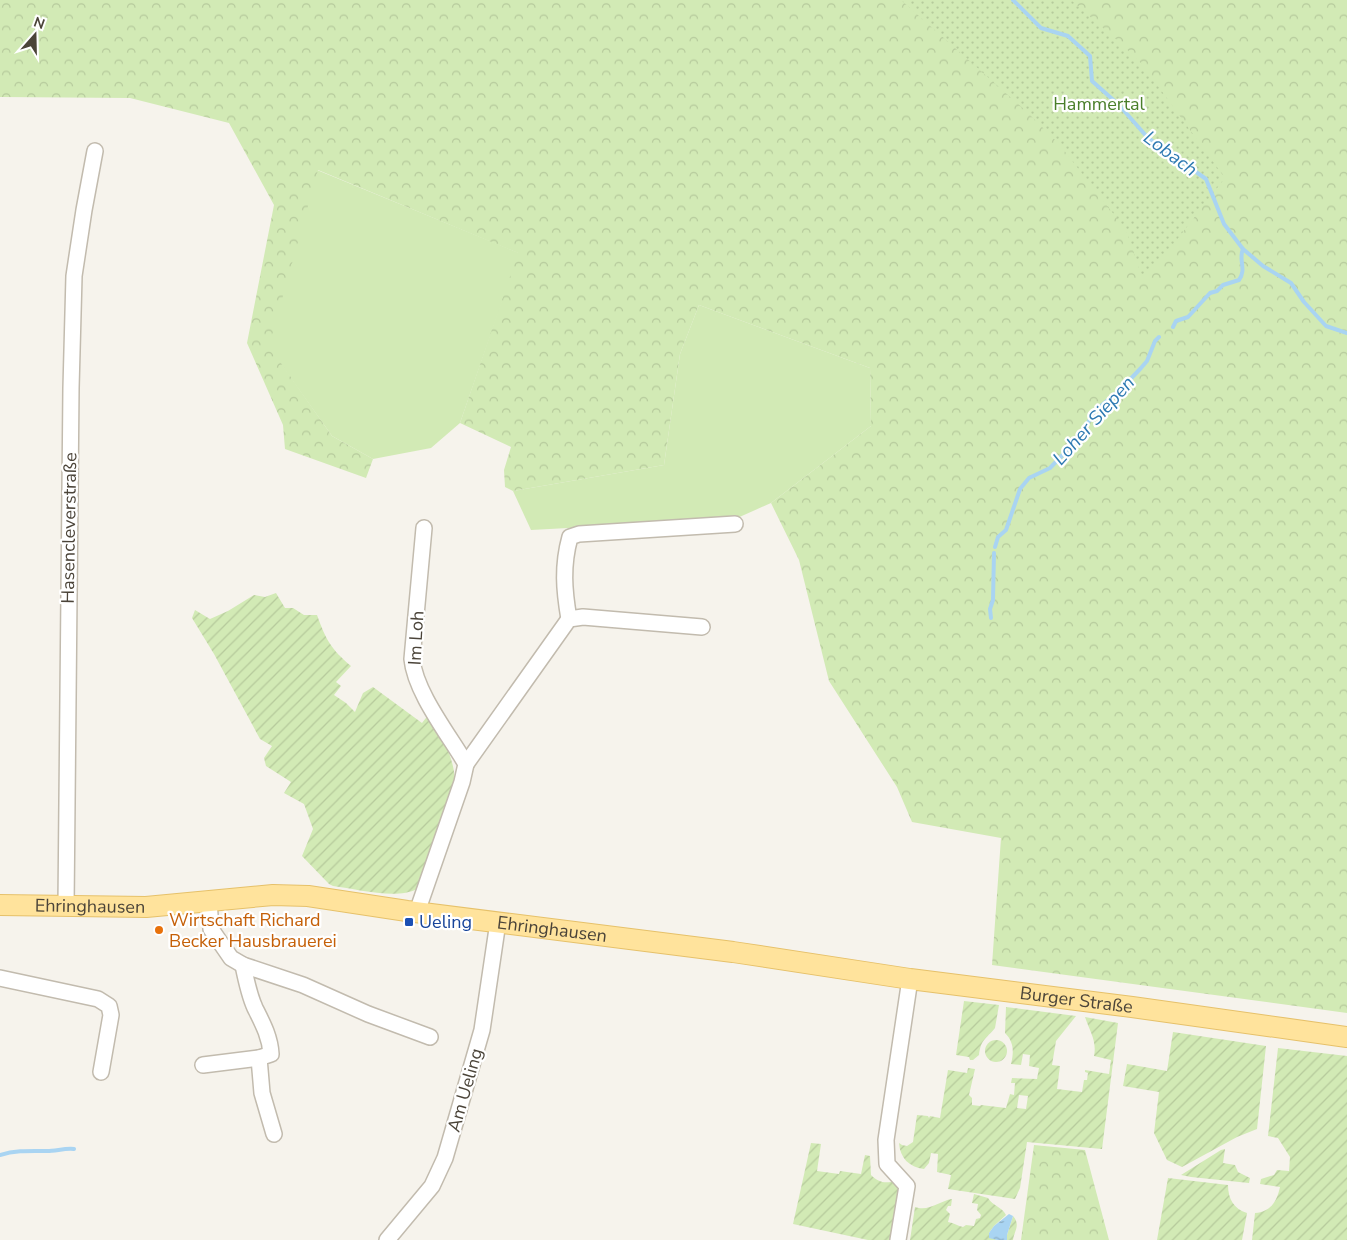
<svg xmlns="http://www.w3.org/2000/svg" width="1347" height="1240" font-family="'Nunito Sans',sans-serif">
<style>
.grass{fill:#d2eab5}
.forest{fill:url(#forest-crowns)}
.park{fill:url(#park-dots)}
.garden{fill:url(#garden-furrows);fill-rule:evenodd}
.water{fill:url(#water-ripples)}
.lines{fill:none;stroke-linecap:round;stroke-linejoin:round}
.stream{stroke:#a9d4f2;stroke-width:4}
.minor-casing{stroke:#c2bbae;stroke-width:18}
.major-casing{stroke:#e6c16a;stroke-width:22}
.minor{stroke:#fff;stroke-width:15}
.major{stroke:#ffe39c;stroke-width:20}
.transit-dot{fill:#1a4fb4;stroke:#fff;stroke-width:2}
.food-dot{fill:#e8710a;stroke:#fff;stroke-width:2}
.labels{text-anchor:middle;stroke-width:4.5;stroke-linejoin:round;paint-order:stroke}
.park-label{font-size:18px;fill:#4a7f2a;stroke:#fff}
.street-label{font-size:18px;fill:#4b4439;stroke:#fff}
.food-label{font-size:18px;fill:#c56008;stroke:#fff;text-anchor:start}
.transit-label{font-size:18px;fill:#164399;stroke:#fff;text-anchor:start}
.water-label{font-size:19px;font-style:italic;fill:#2e7ab2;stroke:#fff}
</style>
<defs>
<pattern id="forest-crowns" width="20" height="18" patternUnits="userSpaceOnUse" patternTransform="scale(1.25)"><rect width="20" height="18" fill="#d2eab5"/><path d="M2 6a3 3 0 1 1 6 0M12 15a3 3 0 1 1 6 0" fill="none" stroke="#b6ca9c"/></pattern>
<pattern id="park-dots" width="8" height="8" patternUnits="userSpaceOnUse" patternTransform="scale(1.25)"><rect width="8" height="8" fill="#d2eab5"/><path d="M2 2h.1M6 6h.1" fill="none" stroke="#b6ca9c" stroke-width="1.8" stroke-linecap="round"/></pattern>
<pattern id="garden-furrows" width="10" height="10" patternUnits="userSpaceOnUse" patternTransform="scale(1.25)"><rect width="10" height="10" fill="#d2eab5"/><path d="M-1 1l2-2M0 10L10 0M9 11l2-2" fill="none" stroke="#b6ca9c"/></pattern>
<pattern id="water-ripples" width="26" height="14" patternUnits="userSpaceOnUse" patternTransform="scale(1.25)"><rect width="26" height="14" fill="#a9d4f2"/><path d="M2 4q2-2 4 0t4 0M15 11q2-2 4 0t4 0" fill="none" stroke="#8caec5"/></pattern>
</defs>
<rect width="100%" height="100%" fill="#f6f3ec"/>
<!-- grass -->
<g class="grass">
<polygon points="317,170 519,253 460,423 431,448 373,459 332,436 268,346"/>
<polygon points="699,305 870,368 871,426 771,503 735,519 531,530 513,491 664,465 680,354"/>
</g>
<!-- forest -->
<g class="forest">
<polygon points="0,0 1347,0 1347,1013 992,965 1001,838 912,822 897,787 829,681 799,560 771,503 871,426 870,368 699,305 680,354 664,465 513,491 505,487 504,470 511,447 460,423 518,253 318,170 269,346 332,436 373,459 366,478 285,449 283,425 247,343 274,205 229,123 130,98 0,97"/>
<polygon points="1034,1145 1085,1150 1109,1240 1021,1240"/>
</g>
<!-- park -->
<polygon class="park" points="901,0 1071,0 1118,41 1142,64 1225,178 1158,264 1142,277 1126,230 1059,144 1026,111"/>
<!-- garden -->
<g class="garden">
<path d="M276,593L285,608H293L304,615H317C326,640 331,649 351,666L336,682L341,686L334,695L346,703L355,712L363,693L373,687L422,723L429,714C442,734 454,758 455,781L417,889C396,900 357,889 333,886L329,884L302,856L313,829L304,804L284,793L291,782L266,766L264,758L272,746L260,739L214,654L192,618L195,610L210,619L228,611L254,595L265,597Z"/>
<path d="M964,1001L999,1005L995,1028C986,1039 981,1039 979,1055L973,1060H970L969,1057L956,1055Z"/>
<path d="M1006,1007L1076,1016L1056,1041L1052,1065L1060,1066L1057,1089L1082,1092L1084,1080H1087L1088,1073L1085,1072V1070L1109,1074L1111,1060L1094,1056C1097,1041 1090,1032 1085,1017L1118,1023L1102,1149L1027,1142L1020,1188L1015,1199L948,1189L951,1175L937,1172L938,1154L931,1153L929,1163L924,1169C909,1167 900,1158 899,1143L902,1145L907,1146L913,1142L917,1115L928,1116L929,1118L930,1116L940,1118L948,1070L967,1073L968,1068L975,1069L969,1095L972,1098V1105L980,1106L981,1105L1006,1108L1010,1094L1014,1095L1015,1083H1011L1012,1078L1037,1079L1039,1068L1029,1066L1030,1055L1023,1054L1021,1065L1011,1064C1014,1052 1014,1042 1005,1033ZM1019,1095L1028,1096L1026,1109L1017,1108Z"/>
<polygon points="1173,1032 1266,1046 1257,1129 1237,1137 1182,1167 1167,1160 1154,1133 1159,1092 1123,1086 1127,1064 1167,1071"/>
<circle cx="996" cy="1051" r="11"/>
<path d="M1278,1048L1347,1056V1240H1252L1255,1213C1271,1212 1277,1201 1280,1187L1260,1184L1261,1179L1274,1175L1277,1170L1289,1171L1290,1157L1278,1138L1268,1136Z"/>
<path d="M811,1143L821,1144L817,1171L839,1174L840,1171L861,1174L865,1155L870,1156L871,1175C878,1182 885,1184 895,1181C903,1192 894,1226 892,1240H868L793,1224Z"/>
<polygon points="1225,1149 1223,1163 1235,1165 1238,1172 1250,1178 1249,1183 1191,1177 1181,1175 1221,1150"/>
<path d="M1168,1178L1228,1185C1228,1199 1234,1209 1247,1213L1242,1240H1157Z"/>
<path d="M974,1194L988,1198C993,1206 1002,1207 1006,1215L994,1226L989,1233L990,1236L997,1240H910L915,1207C929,1212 939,1201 952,1199L951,1206H948L946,1210L950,1214L948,1222C954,1223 958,1226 963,1227L966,1225L974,1226L976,1219L980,1218L981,1215L977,1210L978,1204L972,1203Z"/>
<path d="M1013,1216C1021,1225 1014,1231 1013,1240H1007V1235Z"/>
</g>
<!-- water -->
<polygon class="water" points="1009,1214 1013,1216 1007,1235 1007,1240 997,1240 989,1238 989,1233 994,1226"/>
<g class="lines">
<!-- stream -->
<g class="stream">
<polyline points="1013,0 1041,28 1068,36 1090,56 1092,81 1119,105 1148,138 1206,179 1224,224 1243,249 1263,266 1291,283 1304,302 1326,326 1347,333"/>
<path d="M1173,327L1176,321L1188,317L1210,293L1217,291L1223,285L1239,280C1247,269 1238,260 1243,249"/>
<polyline points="995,547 998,537 1006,530 1020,489 1029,478 1050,468 1076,441 1096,410 1120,390 1141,368 1147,361 1155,341 1159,337"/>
<polyline points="991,618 990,609 993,600 994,553"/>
<path d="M0,1155C16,1150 31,1151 47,1151C56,1151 65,1148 74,1149"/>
</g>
<defs>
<g id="minor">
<path d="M569,619C564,590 562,566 570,537L579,534L735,524"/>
<polyline points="466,764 569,619 583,617 702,627"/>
<polyline points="209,901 211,929 231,958 243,965 303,985 368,1014 430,1037"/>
<polyline points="66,906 71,388 74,276 84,210 95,151"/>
<path d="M417,912L462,782L466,764C449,735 415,692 412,659L424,528"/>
<path d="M243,965C246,980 249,995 255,1008C263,1024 270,1037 271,1054L259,1058L262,1093L274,1134"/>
<polyline points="0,978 98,999 109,1006 111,1015 101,1072"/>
<polyline points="203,1065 259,1058"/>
<polyline points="387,1240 432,1186 445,1158 482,1030 498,922"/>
<polyline points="898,1240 907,1186 887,1164 886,1140 910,979"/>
</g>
<g id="major">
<path id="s1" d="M0,905L146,907L273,895L308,896L407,911L733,952L910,979L1132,1007L1347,1037"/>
</g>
</defs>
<!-- minor casing -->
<use href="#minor" class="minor-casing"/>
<!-- major casing -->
<use href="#major" class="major-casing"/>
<!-- minor -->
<use href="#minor" class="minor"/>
<!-- major -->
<use href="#major" class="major"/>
</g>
<!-- markers -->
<rect class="transit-dot" x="404" y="917" width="10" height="10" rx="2.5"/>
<circle class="food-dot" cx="159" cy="930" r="5"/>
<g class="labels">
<!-- park labels -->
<g class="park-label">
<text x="1099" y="110">Hammertal</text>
</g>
<!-- street labels -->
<g class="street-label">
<text transform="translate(69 528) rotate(-89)" y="6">Hasencleverstraße</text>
<text transform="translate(416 638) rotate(-87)" y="6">Im Loh</text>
<text dy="6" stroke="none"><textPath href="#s1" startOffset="90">Ehringhausen</textPath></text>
<text dy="6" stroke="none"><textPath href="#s1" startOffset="555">Ehringhausen</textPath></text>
<text dy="6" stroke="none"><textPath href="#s1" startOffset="1084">Burger Straße</textPath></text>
<text transform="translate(465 1090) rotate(-74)" y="6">Am Ueling</text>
</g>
<!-- food labels -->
<g class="food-label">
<text x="169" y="926">Wirtschaft Richard<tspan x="169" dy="21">Becker Hausbrauerei</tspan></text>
</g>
<!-- transit labels -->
<g class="transit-label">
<text x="419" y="928">Ueling</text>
</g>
<!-- water labels -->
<g class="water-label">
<text transform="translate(1171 153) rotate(37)" y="7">Lobach</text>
<text transform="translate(1093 420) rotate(-48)" y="7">Loher Siepen</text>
</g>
</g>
<!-- north arrow -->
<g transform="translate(35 35) rotate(20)" stroke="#ffffff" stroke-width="4" paint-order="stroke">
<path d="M0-4L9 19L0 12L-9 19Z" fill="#4b4439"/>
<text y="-8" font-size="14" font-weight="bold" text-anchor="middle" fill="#4b4439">N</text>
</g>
</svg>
